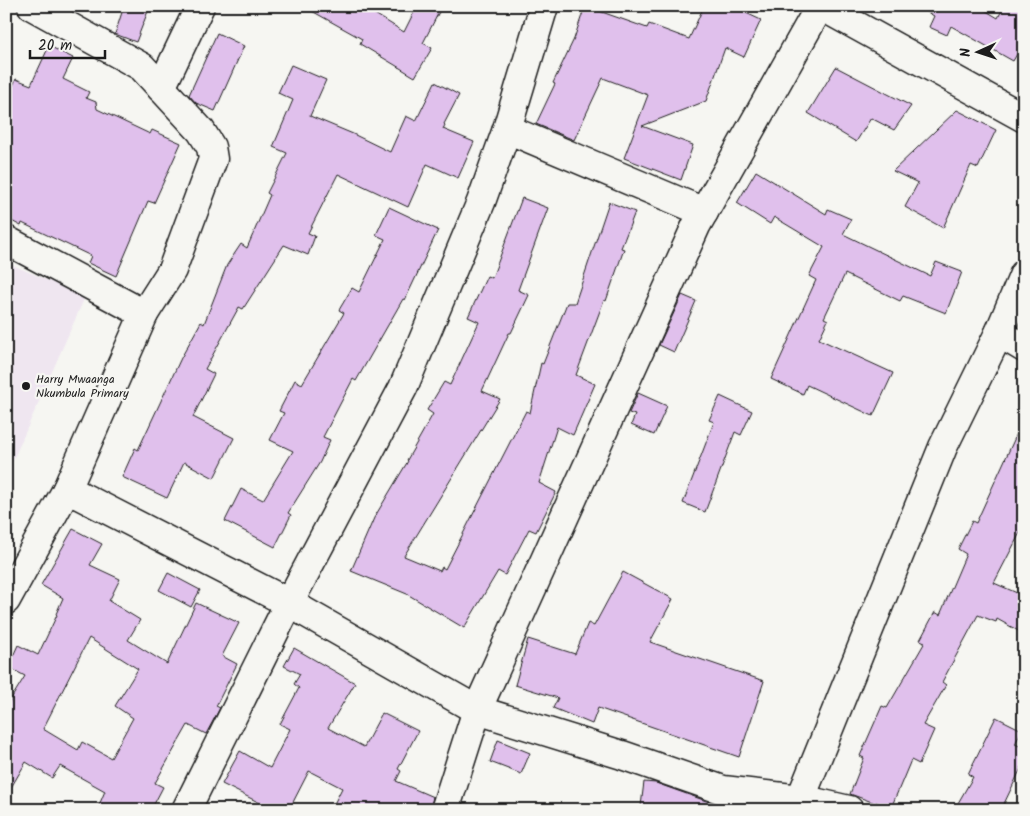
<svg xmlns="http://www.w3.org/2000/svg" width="1030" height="816" font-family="Kalam,sans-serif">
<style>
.built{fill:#efe6f0}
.building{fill:#e0c0ec;stroke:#1c1c1c;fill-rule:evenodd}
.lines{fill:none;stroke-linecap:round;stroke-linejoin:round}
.minor-casing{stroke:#1c1c1c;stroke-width:31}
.minor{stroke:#f6f6f2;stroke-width:28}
.poi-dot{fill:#1c1c1c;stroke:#f6f6f2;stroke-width:2}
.labels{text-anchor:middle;stroke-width:4.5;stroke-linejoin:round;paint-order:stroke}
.poi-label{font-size:12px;fill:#1c1c1c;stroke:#f6f6f2;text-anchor:start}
</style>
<rect width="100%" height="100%" fill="#f6f6f2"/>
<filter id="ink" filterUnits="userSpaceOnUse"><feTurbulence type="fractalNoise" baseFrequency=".02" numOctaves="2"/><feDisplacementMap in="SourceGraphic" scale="10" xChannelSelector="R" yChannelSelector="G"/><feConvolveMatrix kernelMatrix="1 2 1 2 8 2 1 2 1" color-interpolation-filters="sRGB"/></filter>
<g filter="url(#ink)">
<!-- built -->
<polygon class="built" points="6,262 85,297 6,476"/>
<!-- building -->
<g class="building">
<polygon points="124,6 150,6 136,42 115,34"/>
<polygon points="303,6 362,6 404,32 417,6 442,6 423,43 432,48 415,77 360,44 362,39"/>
<polygon points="585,6 647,28 649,24 689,39 704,6 731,6 761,20 744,57 725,48 706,101 642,126 693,145 681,180 624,158 648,95 603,78 574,140 536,124 555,84 553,83 574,39"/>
<polygon points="917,6 978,6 998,18 1004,6 1024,6 1024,42 1013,61 951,26 947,35 929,27 934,16"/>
<polygon points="217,33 244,46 215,111 196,103 189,95"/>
<polygon points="49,46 73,58 63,79 89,92 86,98 96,102 97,109 150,134 152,130 181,143 154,203 148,201 116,276 88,263 91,256 22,223 21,226 6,218 6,101 16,79 31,85"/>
<polygon points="291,65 326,80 310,116 353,134 390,152 406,116 416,121 435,82 459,95 444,124 445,125 443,129 474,142 458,178 427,164 408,207 338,174 308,233 315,236 308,255 284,245 243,309 239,307 205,369 214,374 193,417 234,438 214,478 184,462 167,498 122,477 135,448 138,450 181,358 201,322 204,324 227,265 241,244 247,248 270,195 267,193 287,153 273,147 293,100 278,93"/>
<polygon points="836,67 911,106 894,130 871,118 856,142 808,113"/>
<polygon points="957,110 996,130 978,168 971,165 943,228 905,207 918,183 893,171"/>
<polygon points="756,171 826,214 828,209 851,219 843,234 930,276 936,262 962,272 946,313 903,296 900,301 845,274 824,318 828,320 819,339 893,373 873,416 807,385 803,394 771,379 816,280 809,276 824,247 774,217 770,224 737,203"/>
<polygon points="522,198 548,208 518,290 529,295 511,333 509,333 482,391 500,399 404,556 440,571 442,567 445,569 526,411 530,413 541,363 543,364 567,303 575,303 609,202 635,212 621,248 624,249 606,301 604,300 576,375 595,384 573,435 557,427 539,483 556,492 536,532 529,529 505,575 498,571 464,628 407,594 351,571 374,518 408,461 407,460 433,414 427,410 444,382 450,385 479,322 468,317 487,276 492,278"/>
<polygon points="389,207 438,230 405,300 403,299 356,381 353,379 323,437 330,440 320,462 288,513 291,515 275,547 225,521 241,489 263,500 293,451 270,440 284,413 279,411 295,380 302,384 344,313 339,310 352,288 359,292 385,239 376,235"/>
<polygon points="682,295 696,301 674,352 659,345"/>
<polygon points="638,393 667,406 654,435 631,425 635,415 629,413"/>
<polygon points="720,396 752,411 741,435 735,432 705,512 683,503 714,422 709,420"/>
<polygon points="1024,418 1024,525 994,583 1024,596 1024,634 997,619 996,622 978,615 942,682 946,685 923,725 934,730 919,764 911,760 891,808 876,802 875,803 850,794 864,758 860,756 882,706 887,708 925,642 920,640 935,612 940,615 966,554 958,549 972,521 976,523"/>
<path d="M73,529L102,544L90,565L120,579L109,601L140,620L128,640L167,664L196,603L239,623L222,656L237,664L216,706L220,708L206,734L188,725L155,783L163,787L151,810H97L105,791L60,766L52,778L26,762L6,796V707L25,676L8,667L18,645L38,655L57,615L56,614L63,598L41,585ZM89,638L138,669L115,706L133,718L111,758L82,742L78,750L43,729Z"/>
<polygon points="623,572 673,599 650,642 764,681 739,757 598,708 592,724 553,708 558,698 515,685 528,639 575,654 588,623 594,626"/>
<polygon points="168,573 200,590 191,607 159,590"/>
<polygon points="294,648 355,683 328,728 364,747 382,713 418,731 398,769 401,771 396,781 433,797 430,810 331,810 342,788 309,771 289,810 274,810 222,784 240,751 270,768 290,729 280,724 299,688 294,684 300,674 284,666"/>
<polygon points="996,717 1022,730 1015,744 1024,748 1024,762 1001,810 954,810 973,777 968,774"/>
<polygon points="498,740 530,753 521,774 490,762"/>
<polygon points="644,782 656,783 709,802 708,810 671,810 641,806"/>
</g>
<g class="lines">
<defs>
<g id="minor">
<polyline points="32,6 142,67 201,131 211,147 213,159 172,270 144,314"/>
<polyline points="821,6 1024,118"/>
<polyline points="161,88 200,6"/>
<polyline points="507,129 704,212"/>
<polyline points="6,240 144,314 67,489 6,600"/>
<polyline points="999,333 1024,348"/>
<polyline points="67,489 289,603 477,710 622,755 723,790 801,799 849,810"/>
<polyline points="186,810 289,603 403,388 481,202 507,129 544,6"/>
<polyline points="445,810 477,710 696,226 820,6"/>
<polyline points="796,810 943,447 999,333 1024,274"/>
</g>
</defs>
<!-- minor casing -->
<use href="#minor" class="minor-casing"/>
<!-- minor -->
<use href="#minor" class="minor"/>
</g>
</g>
<!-- markers -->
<circle class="poi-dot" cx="26" cy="386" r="5"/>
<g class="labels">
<!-- poi labels -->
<g class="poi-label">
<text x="36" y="383">Harry Mwaanga<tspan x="36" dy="14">Nkumbula Primary</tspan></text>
</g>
</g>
<!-- margin -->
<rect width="1030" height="816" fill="none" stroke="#f6f6f2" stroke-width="25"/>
<rect x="12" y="12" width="1005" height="791" fill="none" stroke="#1c1c1c" stroke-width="2" filter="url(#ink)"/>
<!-- north arrow -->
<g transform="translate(978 52) rotate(267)" stroke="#f6f6f2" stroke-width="4" paint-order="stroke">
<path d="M0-4L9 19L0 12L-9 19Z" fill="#1c1c1c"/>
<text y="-8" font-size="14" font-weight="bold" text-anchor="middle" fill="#1c1c1c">N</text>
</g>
<!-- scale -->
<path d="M30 50v8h75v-8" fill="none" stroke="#1c1c1c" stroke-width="2.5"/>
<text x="38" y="50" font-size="15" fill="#1c1c1c" stroke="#f6f6f2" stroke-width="4" paint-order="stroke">20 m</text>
</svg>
